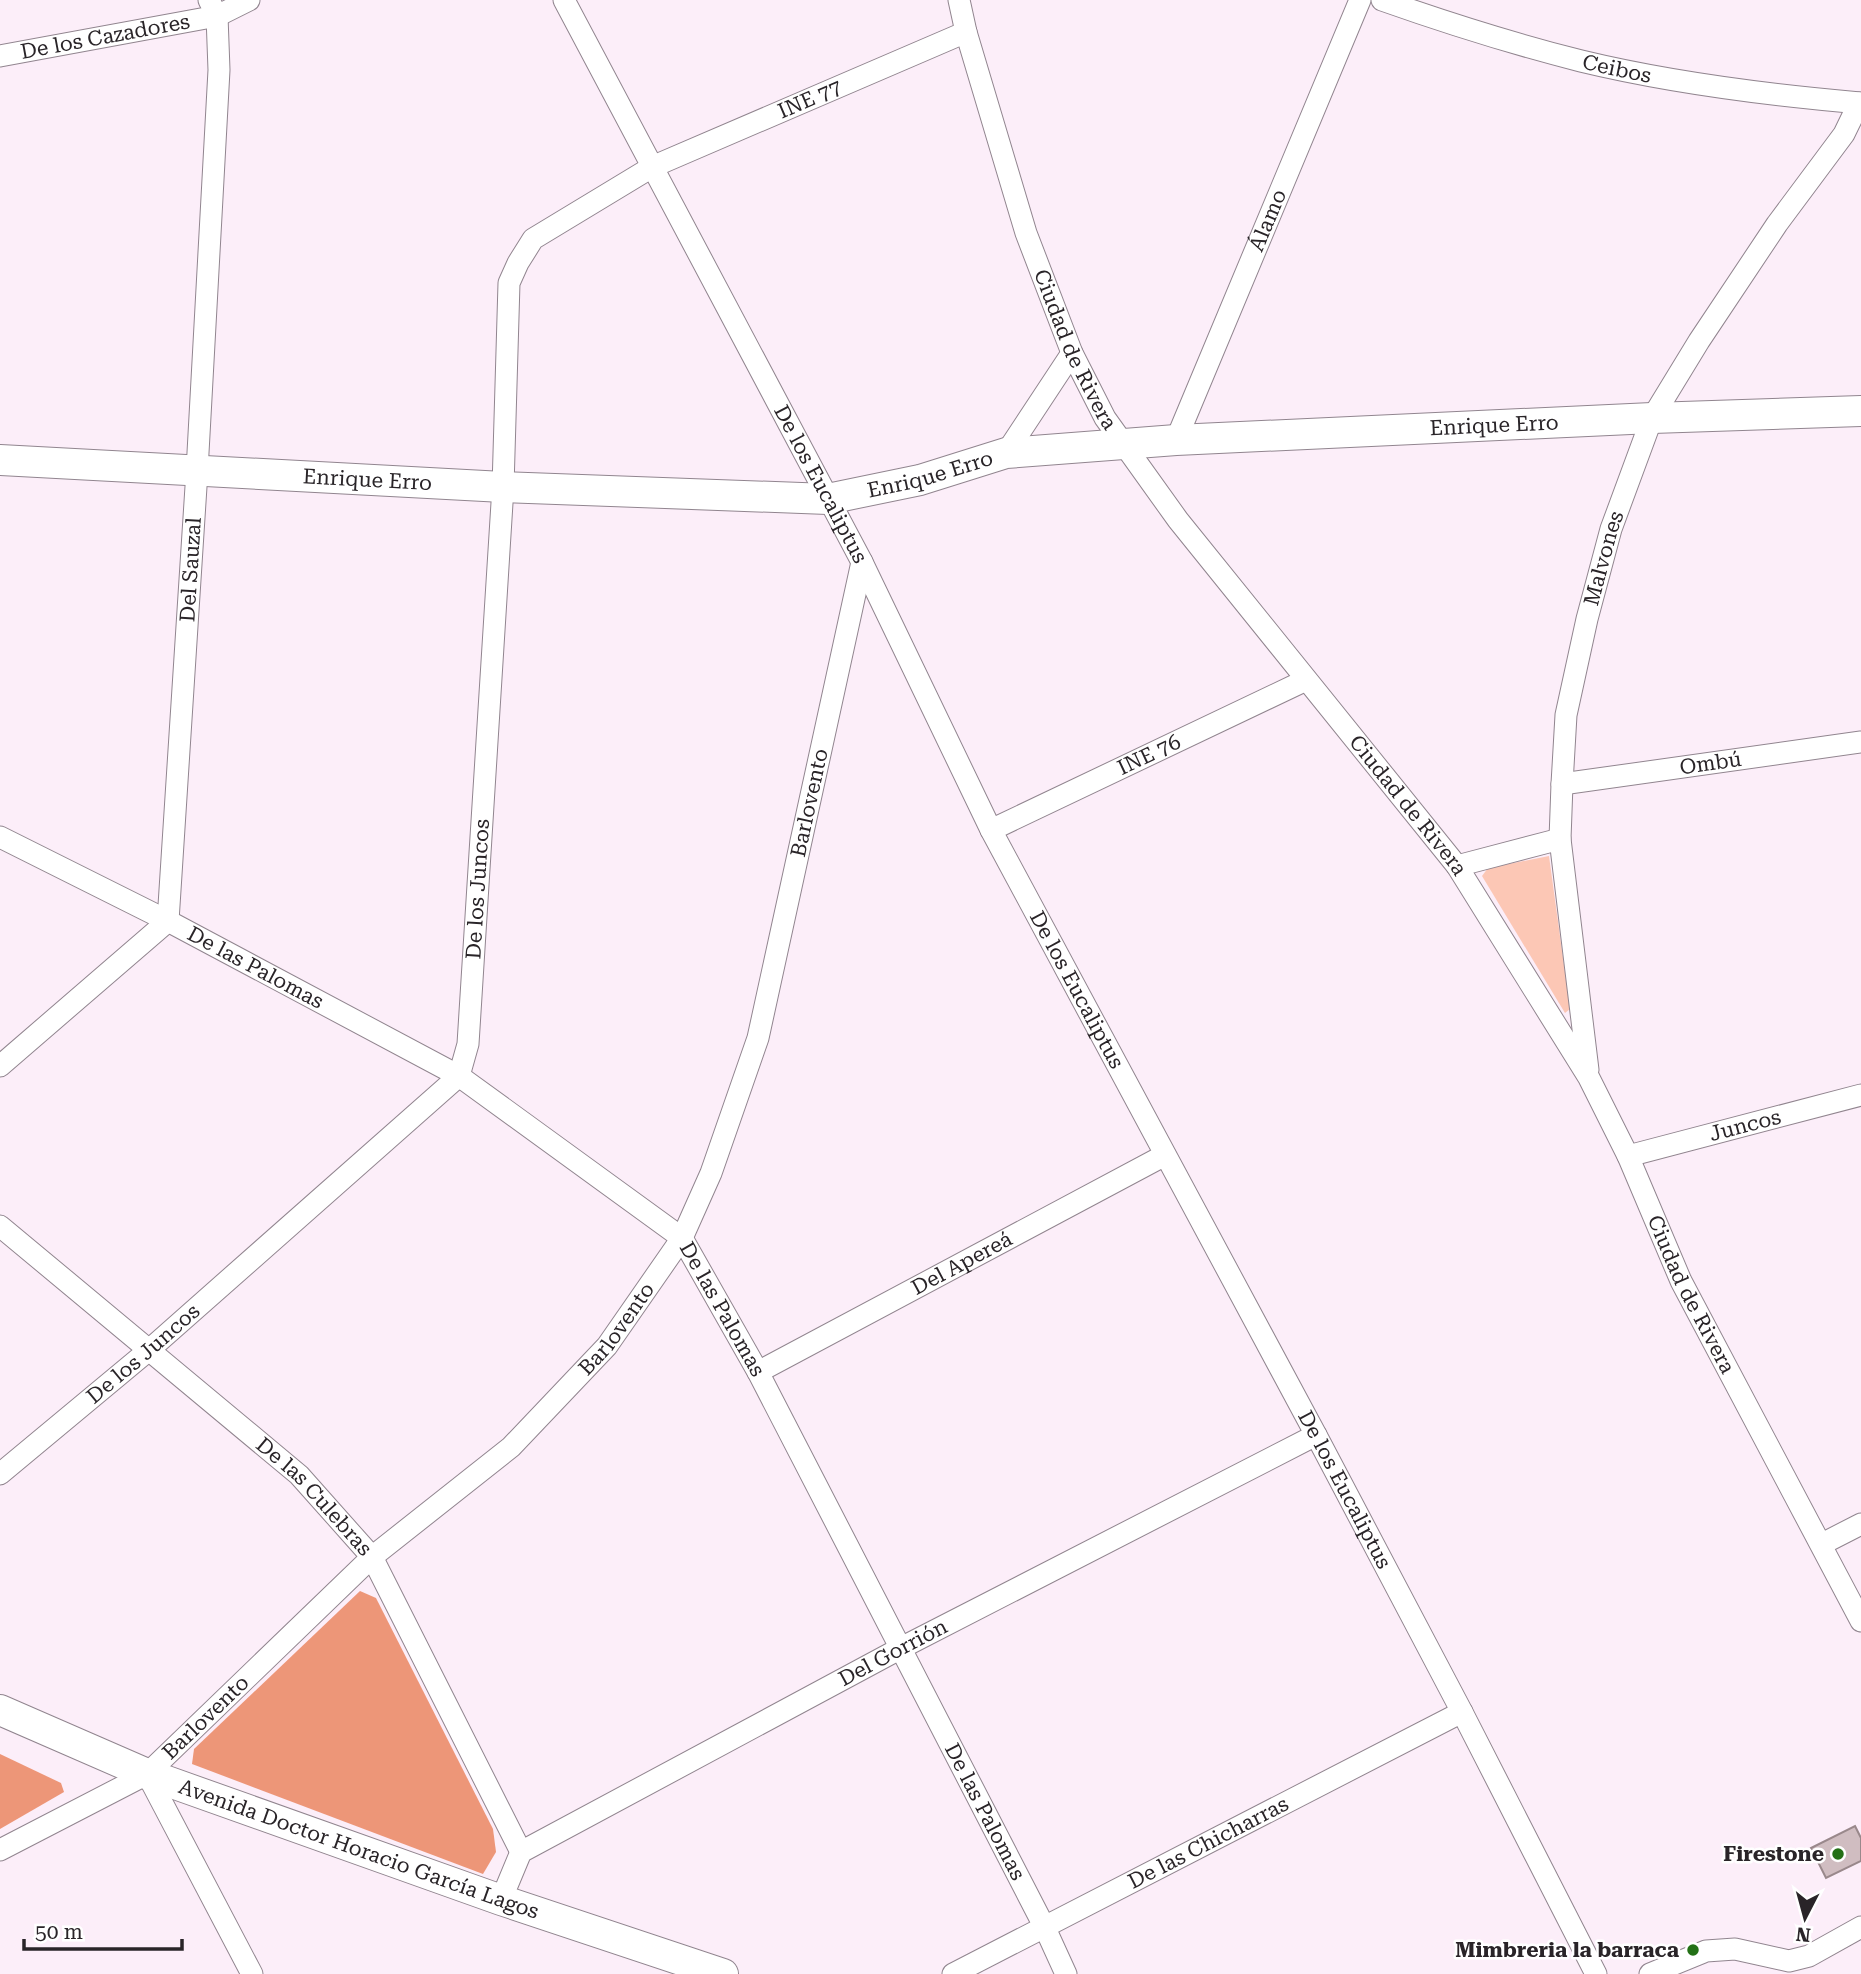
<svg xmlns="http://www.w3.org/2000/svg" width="1861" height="1974" font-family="'Roboto Serif',serif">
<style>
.green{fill:#fcc7b5}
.forest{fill:#ed9678}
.building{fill:#d0bdc1;stroke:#99888b;stroke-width:2}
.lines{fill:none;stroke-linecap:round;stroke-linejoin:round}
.street-casing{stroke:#91858f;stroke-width:23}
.secondary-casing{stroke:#91858f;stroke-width:32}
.street{stroke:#fff;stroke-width:21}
.secondary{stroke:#fff;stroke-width:30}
.poi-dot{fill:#237016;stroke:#fff;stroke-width:2.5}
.labels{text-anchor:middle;stroke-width:5;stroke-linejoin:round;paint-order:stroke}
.street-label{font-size:21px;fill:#292428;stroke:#fff}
.poi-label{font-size:21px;font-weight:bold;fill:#292428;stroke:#fff;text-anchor:end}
</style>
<rect width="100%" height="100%" fill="#fceef9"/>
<!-- green -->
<polygon class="green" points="1549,856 1570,1009 1565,1013 1482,876 1488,868"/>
<!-- forest -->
<g class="forest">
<polygon points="360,1591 376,1598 493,1829 496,1852 483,1874 192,1764 194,1749"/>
<polygon points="0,1754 61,1783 64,1792 0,1829"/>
</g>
<!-- building -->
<polygon class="building" points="1855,1826 1861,1838 1861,1861 1826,1878 1811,1848"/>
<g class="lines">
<defs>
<g id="street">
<path id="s1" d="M564,0L862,562L991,830L1316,1435L1462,1712L1596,1974"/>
<path id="s2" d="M959,0L966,32L1026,233L1072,353L1105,418L1178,520L1457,866L1589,1078L1628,1156L1681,1281L1861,1621"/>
<path id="s3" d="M1382,0C1447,23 1514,44 1581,61C1672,83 1768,95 1861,103"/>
<path id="s4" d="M0,56L217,16L249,0"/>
<path id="s5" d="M1176,440L1360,0"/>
<polyline points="1006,453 1072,353"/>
<path id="s6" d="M1562,784L1861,742"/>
<path id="s7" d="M991,830L1306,680"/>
<path id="s8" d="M0,837L168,921L459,1076L682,1238L758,1372L1045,1928L1066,1974"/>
<polyline points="1457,866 1560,839"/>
<path id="s9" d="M0,1066L168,921L197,471L219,70L217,16L209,0"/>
<path id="s10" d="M1588,1070L1560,839L1562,784L1566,715L1587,619L1611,529L1652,418L1699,341L1777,224L1844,134L1859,103"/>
<path id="s11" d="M1628,1156L1861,1095"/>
<path id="s12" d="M0,1226L299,1475L372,1557L521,1852"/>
<path id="s13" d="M758,1372L1165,1155"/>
<path id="s14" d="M0,1474L149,1350L459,1076L468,1044L503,487L509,283L518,263L533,239L652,167L966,32"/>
<polyline points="1822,1544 1861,1524"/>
<polyline points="147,1774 252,1974"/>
<path id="s15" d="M0,1850L147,1774L372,1557L511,1447L607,1346L682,1238L711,1173L758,1038L862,562"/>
<path id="s16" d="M501,1900L521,1852L901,1648L1316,1435"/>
<path id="s17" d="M953,1974L1462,1712"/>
<polyline points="1650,1974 1706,1951 1735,1949 1789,1961 1809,1956 1861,1927"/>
</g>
<g id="secondary">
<path id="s18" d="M0,460L503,487L828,499L920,480L1006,453L1176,440L1652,418L1861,411"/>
<path id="s19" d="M0,1710L147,1774L501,1900L723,1974"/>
</g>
</defs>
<!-- street casing -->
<use href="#street" class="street-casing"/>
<!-- secondary casing -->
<use href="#secondary" class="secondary-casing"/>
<!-- street -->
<use href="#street" class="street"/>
<!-- secondary -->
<use href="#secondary" class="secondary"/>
</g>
<!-- markers -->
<g class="poi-dot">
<circle cx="1838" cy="1854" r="7"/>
<circle cx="1693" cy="1950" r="7"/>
</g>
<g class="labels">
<!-- street labels -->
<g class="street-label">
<text dy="7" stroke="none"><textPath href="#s4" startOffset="107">De los Cazadores</textPath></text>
<text dy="7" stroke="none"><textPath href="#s3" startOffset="245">Ceibos</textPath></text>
<text dy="7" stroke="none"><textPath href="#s14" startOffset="1764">INE 77</textPath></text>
<text dy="7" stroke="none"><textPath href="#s5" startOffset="238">Álamo</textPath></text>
<text dy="7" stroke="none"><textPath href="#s2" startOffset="369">Ciudad de Rivera</textPath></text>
<text dy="7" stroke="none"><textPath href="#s18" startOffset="1502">Enrique Erro</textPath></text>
<text dy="7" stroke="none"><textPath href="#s18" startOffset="934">Enrique Erro</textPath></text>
<text dy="7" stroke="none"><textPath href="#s18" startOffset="368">Enrique Erro</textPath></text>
<text dy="7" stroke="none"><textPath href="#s1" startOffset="548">De los Eucaliptus</textPath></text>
<text dy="7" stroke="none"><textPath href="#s10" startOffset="518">Malvones</textPath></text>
<text dy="7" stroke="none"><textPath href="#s9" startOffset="574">Del Sauzal</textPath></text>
<text dy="7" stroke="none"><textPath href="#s7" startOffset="175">INE 76</textPath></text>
<text dy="7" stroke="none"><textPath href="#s6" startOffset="150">Ombú</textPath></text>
<text dy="7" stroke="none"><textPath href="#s15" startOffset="1381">Barlovento</textPath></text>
<text dy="7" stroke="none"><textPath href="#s2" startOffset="936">Ciudad de Rivera</textPath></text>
<text dy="7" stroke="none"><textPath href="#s14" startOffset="796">De los Juncos</textPath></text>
<text dy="7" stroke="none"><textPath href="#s8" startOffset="287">De las Palomas</textPath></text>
<text dy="7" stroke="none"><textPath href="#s1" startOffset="1115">De los Eucaliptus</textPath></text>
<text dy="7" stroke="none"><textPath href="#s11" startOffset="121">Juncos</textPath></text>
<text dy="7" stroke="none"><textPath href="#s13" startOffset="231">Del Apereá</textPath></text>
<text dy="7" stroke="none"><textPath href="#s2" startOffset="1503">Ciudad de Rivera</textPath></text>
<text dy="7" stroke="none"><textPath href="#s8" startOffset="875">De las Palomas</textPath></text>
<text dy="7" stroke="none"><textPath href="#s15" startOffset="814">Barlovento</textPath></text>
<text dy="7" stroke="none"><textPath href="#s14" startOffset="187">De los Juncos</textPath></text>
<text dy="7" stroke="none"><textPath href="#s1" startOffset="1682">De los Eucaliptus</textPath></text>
<text dy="7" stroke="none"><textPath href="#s12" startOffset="415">De las Culebras</textPath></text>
<text dy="7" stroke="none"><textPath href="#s16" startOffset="474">Del Gorrión</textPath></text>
<text dy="7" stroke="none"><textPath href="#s15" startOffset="247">Barlovento</textPath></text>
<text dy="7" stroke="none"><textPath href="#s8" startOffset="1442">De las Palomas</textPath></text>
<text dy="7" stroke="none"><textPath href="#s17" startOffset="287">De las Chicharras</textPath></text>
<text dy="7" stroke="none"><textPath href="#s19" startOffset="385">Avenida Doctor Horacio García Lagos</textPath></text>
</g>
<!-- poi labels -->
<g class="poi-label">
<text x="1824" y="1861">Firestone</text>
<text x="1679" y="1957">Mimbreria la barraca</text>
</g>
</g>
<!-- north arrow -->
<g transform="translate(1805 1918) rotate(186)" stroke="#ffffff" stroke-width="5" paint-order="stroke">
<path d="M0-5L12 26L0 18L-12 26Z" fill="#292428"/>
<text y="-10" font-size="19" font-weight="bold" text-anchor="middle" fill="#292428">N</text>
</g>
<!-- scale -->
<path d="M24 1939v10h158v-10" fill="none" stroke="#292428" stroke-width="3.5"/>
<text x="35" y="1939" font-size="21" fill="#292428" stroke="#ffffff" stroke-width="5" paint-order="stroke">50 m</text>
</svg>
